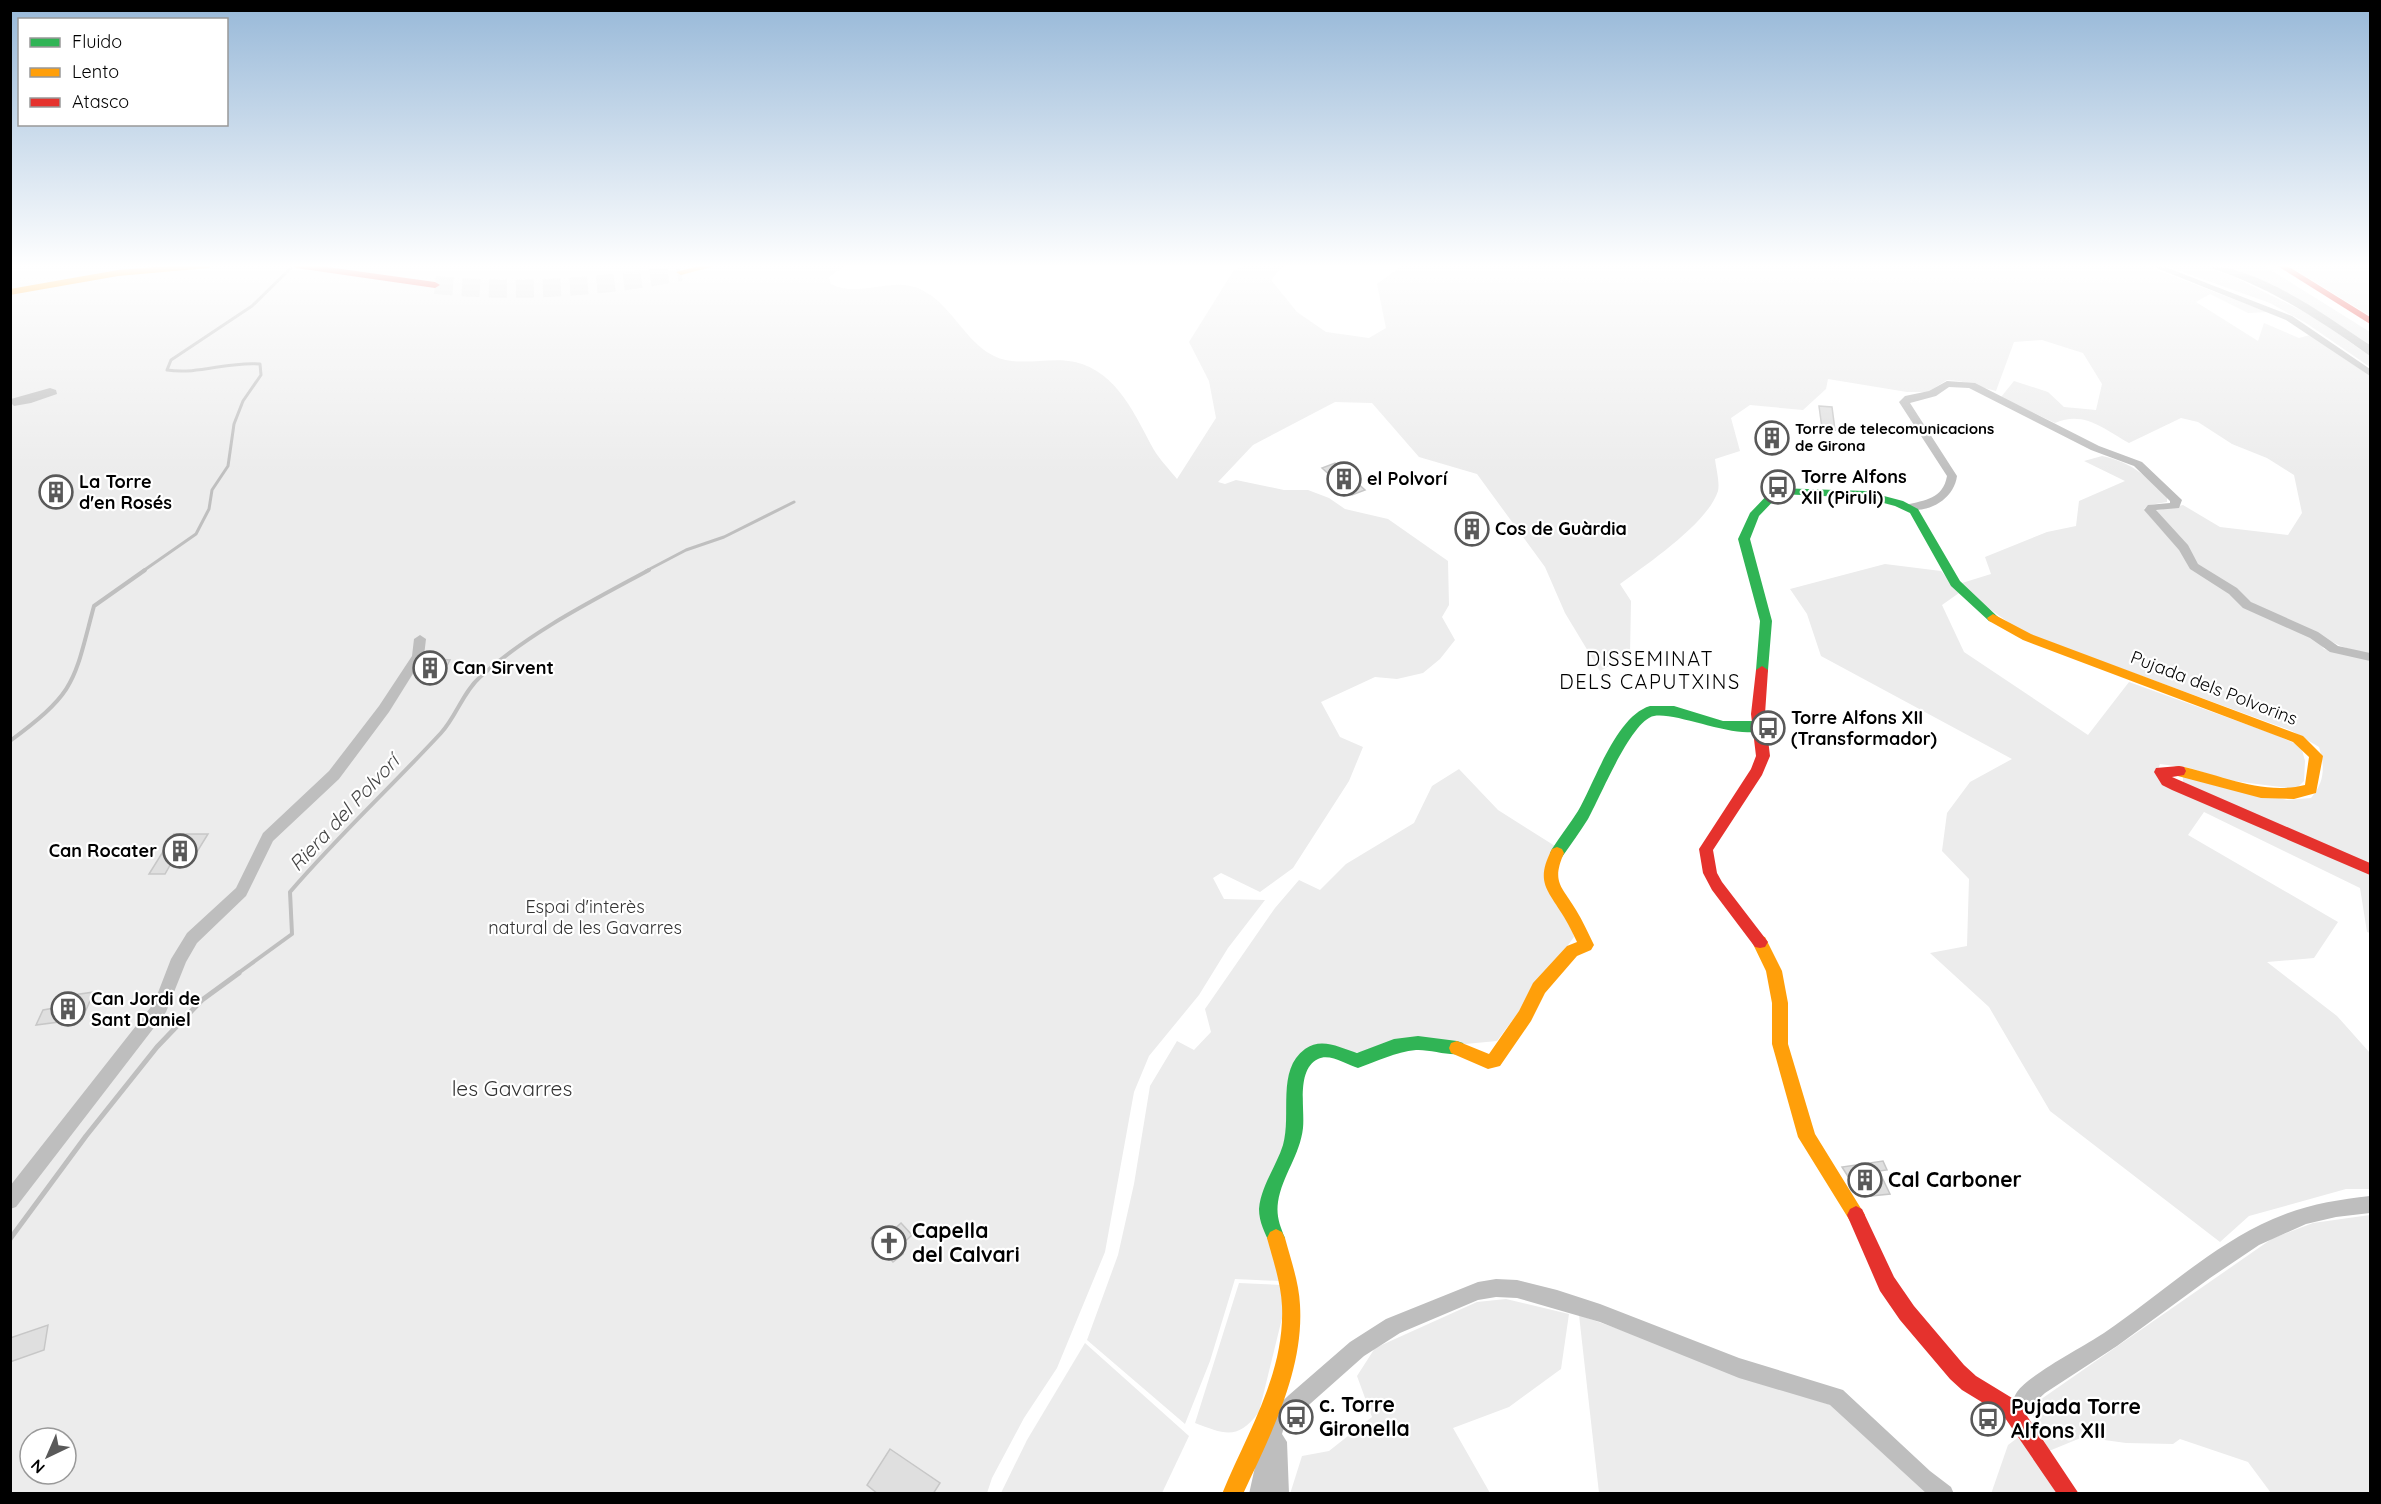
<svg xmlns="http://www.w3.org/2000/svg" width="2381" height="1504" font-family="Quicksand,sans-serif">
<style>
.green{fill:#ececec;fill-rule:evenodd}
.water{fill:#bfbfbf}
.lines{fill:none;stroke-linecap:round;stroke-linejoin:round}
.stream-far2{stroke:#bfbfbf;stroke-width:3}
.stream-far1{stroke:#bfbfbf;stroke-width:4}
.stream{stroke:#bfbfbf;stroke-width:5}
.building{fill:#dfdfdf;stroke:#c7c7c7;stroke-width:1.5}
.highway-tunnel{stroke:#d9d9d9;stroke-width:18;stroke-dasharray:18 9;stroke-linecap:butt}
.street{fill:#bebebe;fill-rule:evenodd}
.fast{fill:#30b455;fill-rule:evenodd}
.slow{fill:#ff9f0a;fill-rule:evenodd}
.jam{fill:#e5322d;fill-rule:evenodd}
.labels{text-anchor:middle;stroke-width:4.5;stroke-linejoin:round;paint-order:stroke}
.far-poi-label{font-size:15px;font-weight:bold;fill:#000;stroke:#fff;text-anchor:start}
.poi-label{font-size:18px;font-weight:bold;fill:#000;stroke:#fff;text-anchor:start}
.street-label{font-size:18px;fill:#000;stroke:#fff}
.park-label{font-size:18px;fill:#333;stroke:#fff}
.neighbourhood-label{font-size:20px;letter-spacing:1.5px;fill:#000;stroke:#fff}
.water-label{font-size:20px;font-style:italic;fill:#444;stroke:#fff}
.near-park-label{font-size:21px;fill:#333;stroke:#fff}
.near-poi-label{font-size:21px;font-weight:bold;fill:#000;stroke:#fff;text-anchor:start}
</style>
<rect width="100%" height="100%" fill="#fff"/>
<!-- green -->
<g class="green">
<path d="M10,265H847L829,277L831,284C860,299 890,276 920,289C951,303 964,341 994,356C1018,368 1049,356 1075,362C1118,372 1135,416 1154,450C1160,460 1169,469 1177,479L1216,418L1209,381L1189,342L1234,270L1243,265H1284L1271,280L1297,312L1326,332L1369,338L1386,328L1377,284L1403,265H2144L2267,312L2248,313L2210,294L2196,302L2258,341L2264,323L2299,338L2310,335L2370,376V655L2343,647L2266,612L2198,567L2154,511L2183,505L2220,527L2288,535L2302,513L2294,475L2267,458L2232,444L2198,422L2181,418L2129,443C2104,429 2084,410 2055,423L2001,397L2014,381L2048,392L2064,407L2096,410L2102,384L2083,353L2042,340L2014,342L1996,391L1959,381L1947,380L1928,392H1907L1828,379L1826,389L1803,410L1750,405L1731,418L1740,451L1715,459C1716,468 1720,483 1718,491C1708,523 1647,564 1620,584L1631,601L1630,655L1600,671L1565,613L1545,567L1477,474L1419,457L1372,403L1335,402L1253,445L1218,482L1225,484L1236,480L1284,490H1308L1329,498L1345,509L1388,519L1448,561L1449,605L1442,617L1455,640L1440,659L1423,673L1397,679L1375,677L1321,702L1340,737L1363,747L1349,781L1293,868L1260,892L1221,873L1213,878L1224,899L1265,900L1228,948L1199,995L1149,1056L1134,1092L1105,1252L1057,1368L1024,1418L992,1478L987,1493H11ZM30,1438H66V1474H30Z"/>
<polygon points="2163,265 2201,265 2234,277 2311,315 2370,356 2370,367 2306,323 2270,303"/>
<path d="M2219,265H2263L2370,332V345C2322,313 2274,285 2219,265Z"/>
<polygon points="2287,265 2370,265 2370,316"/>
<path d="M2102,456C2133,463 2145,475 2167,497V502L2149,505L2144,509L2159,527L2223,589L2317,640L2324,649L2370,660V864L2183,783V775L2287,800L2311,798C2325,782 2325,766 2319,747L2292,731L2022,632L1980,602L1962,583L1991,574L1985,557L2047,532L2076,526L2079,501L2125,481L2084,461Z"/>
<polygon points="1885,564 1941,571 1959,593 1942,605 1964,652 2088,735 2129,682 2276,735 2301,746 2305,761 2304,781 2296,789 2226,780 2190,768 2160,764 2156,774 2162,782 2370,874 2370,933 2367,932 2360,888 2204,812 2188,835 2338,922 2314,958 2267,962 2337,1016 2370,1053 2370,1189 2346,1189 2249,1216 2220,1242 2050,1111 1989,1007 1930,953 1967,946 1969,879 1942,851 1947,813 1970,782 2012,759 1821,656 1807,614 1790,589"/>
<polygon points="1459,769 1498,810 1555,846 1550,856 1574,937 1497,1041 1369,1053 1311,1049 1275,1183 1280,1281 1235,1279 1210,1361 1185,1424 1087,1340 1118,1255 1134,1184 1150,1086 1177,1041 1194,1050 1211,1032 1205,1009 1275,908 1299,880 1320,890 1346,864 1414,823 1432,786"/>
<polygon points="2370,1215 2370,1493 2271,1493 2248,1462 2180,1439 2173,1444 2126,1443 2083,1437 2049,1451 2031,1412 2037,1402 2273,1238 2313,1223"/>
<path d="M1239,1283L1283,1285L1285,1306L1259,1412C1237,1441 1225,1434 1195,1423Z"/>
<polygon points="1506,1299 1569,1314 1561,1369 1509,1407 1453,1428 1490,1493 1290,1494 1302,1456 1329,1451 1372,1417 1357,1376 1375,1348 1477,1302"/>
<polygon points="1579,1315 1833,1406 1929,1493 1599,1493"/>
<polygon points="1085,1343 1189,1436 1162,1493 1001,1493 1027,1440"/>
<polygon points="2020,1436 2057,1494 1991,1494 2008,1445"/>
</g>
<!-- water -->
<g class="water">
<path d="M2201,265C2258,265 2324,315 2370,345V356C2318,319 2264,283 2201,265Z"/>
<polygon points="50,388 56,390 57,394 31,403 14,406 11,403 11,399"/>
</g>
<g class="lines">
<!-- stream-far2 -->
<g class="stream-far2">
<path d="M143,571L196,534L209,509L212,490L228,466L234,424L243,401L261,375L260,364C228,361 199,375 167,370L171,360L252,306L294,265"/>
<polyline points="646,571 686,550 724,537 794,502"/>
</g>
<!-- stream-far1 -->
<g class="stream-far1">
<path d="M10,741C77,691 73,684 94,606L145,570"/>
<path d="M237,974L292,934L290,892C338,836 391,787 441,733C456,717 463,692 480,677C530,632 590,602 649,570"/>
</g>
<!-- stream -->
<polyline class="stream" points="10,1239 86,1136 157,1047 202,1000 239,973"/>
</g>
<!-- building -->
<g class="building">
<polygon points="1819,406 1832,407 1835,430 1822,428"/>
<polygon points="1762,428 1779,430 1782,448 1764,446"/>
<polygon points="1335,463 1365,490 1352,495 1322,468"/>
<polygon points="1473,520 1485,525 1471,538 1459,532"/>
<polygon points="425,658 450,660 444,671 437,670 433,676 415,675"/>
<polygon points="174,834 208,834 192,860 173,860 165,874 149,874"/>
<polygon points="94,992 82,1019 36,1025 43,1010 54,1008 59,997"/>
<polygon points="1883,1161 1887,1170 1879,1171 1890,1194 1861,1197 1842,1167"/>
<polygon points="901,1223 912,1235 898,1248 903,1254 893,1262 871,1238 881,1229 887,1236"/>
<polygon points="48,1325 44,1350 10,1362 10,1338"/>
<polygon points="890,1449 940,1483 933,1494 878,1494 867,1485"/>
</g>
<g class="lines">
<!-- highway-tunnel -->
<path class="highway-tunnel" d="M435,285C518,293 599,288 681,272"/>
<!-- street -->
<g class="street">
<polygon points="2149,265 2160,265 2292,316 2370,369 2370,376 2286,320"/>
<path d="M1947,381L1975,383L2099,446L2142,462L2182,500L2179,508L2156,510L2188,545L2198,564L2237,588L2251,602L2318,632L2338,646L2370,653V661L2330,652L2310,638L2243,608L2229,594L2190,569L2179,550L2144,510L2148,505L2170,503V501L2134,466L2091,450L1969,388L1949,387L1936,396L1910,403L1957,476C1954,499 1929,514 1906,509V505C1925,500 1943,499 1947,476L1899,402L1905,396L1929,391Z"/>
<polygon points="420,635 426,639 424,656 389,712 339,779 273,841 246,896 197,943 186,962 166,1012 16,1207 10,1209 10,1186 154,1003 171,959 187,933 236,888 263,833 329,771 379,706 412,656 414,639"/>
<path d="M2370,1196V1213L2336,1217L2306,1224L2259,1245L2210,1278L2117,1346L2045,1393L2031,1406L2024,1424L2017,1427L2010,1424L2007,1417C2010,1409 2013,1398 2017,1392C2030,1374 2083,1347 2104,1333C2160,1295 2211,1246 2273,1219C2304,1205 2336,1200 2370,1196Z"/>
<polygon points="1496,1279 1517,1280 1557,1290 1600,1304 1739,1358 1843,1390 1930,1471 1951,1487 1954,1494 1927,1494 1830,1405 1739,1378 1600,1322 1517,1298 1496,1297 1478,1300 1400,1333 1364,1356 1284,1427 1282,1434 1287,1442 1289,1494 1249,1494 1265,1422 1268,1415 1289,1395 1350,1342 1386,1319 1478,1282"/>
</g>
<!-- fast -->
<g class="fast">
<polygon points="1777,488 1865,491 1903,501 1918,509 1960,581 1999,618 1993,622 1989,621 1951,586 1910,513 1895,506 1865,498 1780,494 1759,516 1750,539 1772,621 1768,670 1767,673 1757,673 1756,670 1760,621 1738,539 1750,513 1773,489"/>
<path d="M1650,706H1674L1723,721H1758L1765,726C1750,746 1678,711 1654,716C1631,720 1600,798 1588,819C1580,832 1571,844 1562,857H1552L1550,853L1552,849C1560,836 1570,824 1578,811C1595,782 1616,716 1650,706Z"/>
<path d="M1418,1036L1457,1041L1463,1043L1465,1048L1463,1053C1451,1057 1430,1049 1416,1050C1395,1052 1378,1061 1358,1068C1347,1065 1330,1053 1318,1059C1296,1070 1305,1108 1303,1128C1300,1155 1282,1176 1278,1202C1276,1216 1280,1226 1285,1238L1282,1244L1276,1247L1270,1244C1265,1233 1259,1222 1259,1209C1261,1186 1276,1167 1283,1145C1292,1115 1276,1070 1305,1049C1322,1037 1340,1048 1357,1053L1394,1039Z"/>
</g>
<!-- slow -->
<g class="slow">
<polygon points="182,265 213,265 209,268 118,276 10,295 10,289 118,270"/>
<polygon points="703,265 719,265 681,275 676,272"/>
<path d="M1993,614L2031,634L2303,736L2323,756L2316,793L2294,799L2261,798L2174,775L2172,771L2174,767L2179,766C2220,774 2262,796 2305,785L2309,757L2293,742L2023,640L1989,621L1987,618Z"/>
<path d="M1557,847L1562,849L1564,853C1551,883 1562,886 1576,910C1583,921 1588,933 1594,945L1591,950L1577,956L1545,993L1531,1021L1500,1066L1488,1069L1451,1053L1449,1048L1451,1043L1457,1041L1489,1054L1519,1011L1533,983L1567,946L1577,942C1573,934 1569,925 1564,917C1547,889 1535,882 1552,849Z"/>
<polygon points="1760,936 1765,937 1782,971 1788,1003 1788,1044 1815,1134 1865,1215 1862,1221 1856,1224 1850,1221 1798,1137 1772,1044 1772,1003 1766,971 1752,942 1755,937"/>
<path d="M1276,1229L1282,1232L1285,1238C1291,1260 1299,1283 1300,1305C1304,1371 1270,1436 1243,1494H1222C1247,1433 1285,1374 1282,1306C1281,1283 1273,1260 1267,1238L1270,1232Z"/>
</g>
<!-- jam -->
<g class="jam">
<polygon points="292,265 313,265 435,282 440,285 435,288 296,268"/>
<polygon points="2276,265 2286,265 2370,317 2370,324"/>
<polygon points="1762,666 1768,670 1765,714 1770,756 1762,775 1713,850 1717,873 1722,882 1768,942 1765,947 1760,948 1755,947 1712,890 1703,873 1699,849 1751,769 1756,756 1751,714 1756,670"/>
<polygon points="2179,766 2184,767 2186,771 2184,775 2172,777 2370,863 2370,875 2172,790 2162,785 2154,772 2156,768"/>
<polygon points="1856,1206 1862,1209 1894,1277 1914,1306 1964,1365 1976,1376 2017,1401 2079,1494 2057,1494 2003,1415 1962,1390 1950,1379 1900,1320 1880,1291 1847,1215 1850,1209"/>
</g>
</g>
<!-- sky -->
<linearGradient id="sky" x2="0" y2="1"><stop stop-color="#97b8d8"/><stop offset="0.56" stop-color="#fff"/><stop offset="1" stop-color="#fff" stop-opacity="0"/></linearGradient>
<rect width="2381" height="475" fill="url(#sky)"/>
<!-- icons -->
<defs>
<symbol id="building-ring" viewBox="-11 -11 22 22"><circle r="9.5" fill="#fff" stroke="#595959" stroke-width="1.5"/><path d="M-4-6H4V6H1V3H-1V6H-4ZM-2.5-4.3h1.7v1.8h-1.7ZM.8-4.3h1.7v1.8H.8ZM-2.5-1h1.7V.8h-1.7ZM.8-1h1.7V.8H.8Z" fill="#595959"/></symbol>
<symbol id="bus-ring" viewBox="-11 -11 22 22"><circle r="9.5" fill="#fff" stroke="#595959" stroke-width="1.5"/><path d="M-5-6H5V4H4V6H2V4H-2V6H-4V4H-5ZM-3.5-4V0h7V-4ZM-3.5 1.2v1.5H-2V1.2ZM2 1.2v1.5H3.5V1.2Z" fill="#595959"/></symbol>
<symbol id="church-ring" viewBox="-11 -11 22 22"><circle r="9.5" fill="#fff" stroke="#595959" stroke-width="1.5"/><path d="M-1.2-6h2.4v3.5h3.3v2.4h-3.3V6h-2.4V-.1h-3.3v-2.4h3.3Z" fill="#595959"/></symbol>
</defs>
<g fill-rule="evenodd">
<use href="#building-ring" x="1753" y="419" width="38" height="38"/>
<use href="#building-ring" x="1325" y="460" width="38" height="38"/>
<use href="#bus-ring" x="1759" y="468" width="38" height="38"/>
<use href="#building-ring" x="37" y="473" width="38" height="38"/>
<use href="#building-ring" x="1453" y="510" width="38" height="38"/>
<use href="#building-ring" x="411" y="649" width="38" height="38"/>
<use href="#bus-ring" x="1749" y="709" width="38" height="38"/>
<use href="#building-ring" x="161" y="832" width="38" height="38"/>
<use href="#building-ring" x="49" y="990" width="38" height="38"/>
<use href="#building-ring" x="1846" y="1161" width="38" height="38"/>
<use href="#church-ring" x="870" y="1224" width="38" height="38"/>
<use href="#bus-ring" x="1277" y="1398" width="38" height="38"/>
<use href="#bus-ring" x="1969" y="1400" width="38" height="38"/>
</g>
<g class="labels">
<!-- far-poi labels -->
<g class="far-poi-label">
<text x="1795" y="434">Torre de telecomunicacions<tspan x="1795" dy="17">de Girona</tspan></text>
</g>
<!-- poi labels -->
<g class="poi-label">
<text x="1801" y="483">Torre Alfons<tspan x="1801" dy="21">XII (Piruli)</tspan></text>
<text x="1367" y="485">el Polvorí</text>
<text x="79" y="488">La Torre<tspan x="79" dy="21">d'en Rosés</tspan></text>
<text x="1495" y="535">Cos de Guàrdia</text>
<text x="453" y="674">Can Sirvent</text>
<text x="1791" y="724">Torre Alfons XII<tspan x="1791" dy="21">(Transformador)</tspan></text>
<text x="157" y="857" text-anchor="end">Can Rocater</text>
<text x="91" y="1005">Can Jordi de<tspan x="91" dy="21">Sant Daniel</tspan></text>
</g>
<!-- street labels -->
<g class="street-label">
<text transform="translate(2214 688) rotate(21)" y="6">Pujada dels Polvorins</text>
</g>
<!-- park labels -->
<g class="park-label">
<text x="585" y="913">Espai d'interès<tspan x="585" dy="21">natural de les Gavarres</tspan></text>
</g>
<!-- neighbourhood labels -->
<g class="neighbourhood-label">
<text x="1650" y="666">DISSEMINAT<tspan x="1650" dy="23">DELS CAPUTXINS</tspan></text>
</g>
<!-- water labels -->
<g class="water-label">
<text transform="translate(344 813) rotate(-47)" y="7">Riera del Polvorí</text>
</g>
<!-- near-park labels -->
<g class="near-park-label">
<text x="512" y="1096">les Gavarres</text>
</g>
<!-- near-poi labels -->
<g class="near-poi-label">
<text x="1888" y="1187">Cal Carboner</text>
<text x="912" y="1238">Capella<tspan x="912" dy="24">del Calvari</tspan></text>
<text x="1319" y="1412">c. Torre<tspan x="1319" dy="24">Gironella</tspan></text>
<text x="2011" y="1414">Pujada Torre<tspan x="2011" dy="24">Alfons XII</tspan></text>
</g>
</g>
<!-- border -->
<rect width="2381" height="1504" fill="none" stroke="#000000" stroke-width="24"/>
<!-- legend -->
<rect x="18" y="18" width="210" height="108" fill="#ffffff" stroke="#999999" stroke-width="1.5"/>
<rect x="30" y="38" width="30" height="9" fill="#30b455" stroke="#999999" stroke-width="1.5"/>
<text x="72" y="48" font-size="18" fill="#000000">Fluido</text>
<rect x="30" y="68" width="30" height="9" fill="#ff9f0a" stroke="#999999" stroke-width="1.5"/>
<text x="72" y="78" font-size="18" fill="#000000">Lento</text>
<rect x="30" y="98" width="30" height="9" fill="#e5322d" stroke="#999999" stroke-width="1.5"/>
<text x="72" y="108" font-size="18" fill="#000000">Atasco</text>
<!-- north arrow -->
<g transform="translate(48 1456) rotate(224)"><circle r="28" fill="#ffffff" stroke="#999999" stroke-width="1.5"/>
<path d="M0-4.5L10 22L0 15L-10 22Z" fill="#595959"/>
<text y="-9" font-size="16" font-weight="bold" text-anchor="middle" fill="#000000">N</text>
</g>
</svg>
